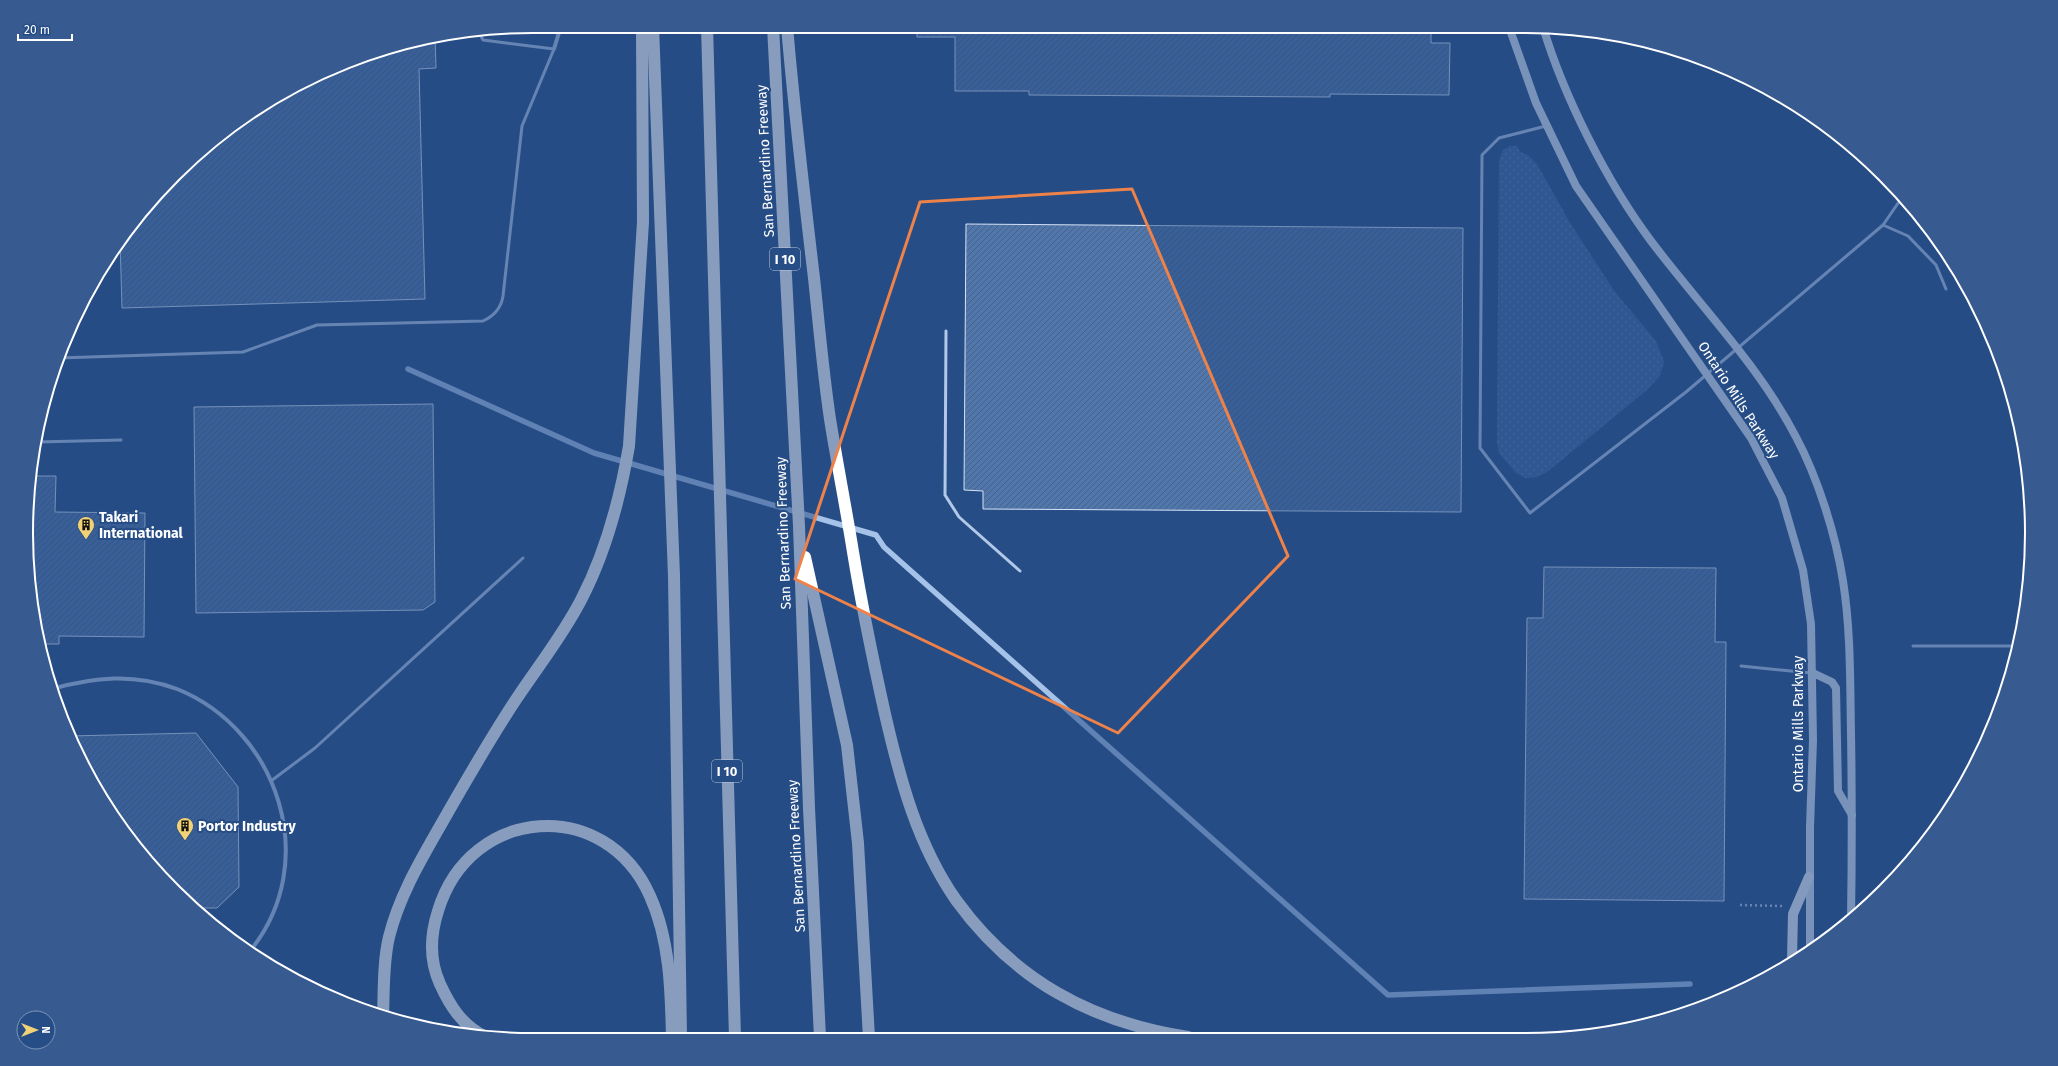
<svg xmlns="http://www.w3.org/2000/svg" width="2058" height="1066" font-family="'Fira Sans',sans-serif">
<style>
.green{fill:url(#green-dots)}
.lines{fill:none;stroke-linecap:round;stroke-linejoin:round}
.stream{stroke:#a5c2e9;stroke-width:5.5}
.building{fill:url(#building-hatch);stroke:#d5e3f6}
.path{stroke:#b1c8e8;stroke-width:2.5;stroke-dasharray:2 3;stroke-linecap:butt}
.service{stroke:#b1c8e8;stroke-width:3}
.minor{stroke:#b1c8e8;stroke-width:4}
.secondary{stroke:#dbe6f7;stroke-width:8}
.primary{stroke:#f3f7fe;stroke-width:10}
.motorway{stroke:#fff;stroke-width:12}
.marked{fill:none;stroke:#ee8249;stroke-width:3;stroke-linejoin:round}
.labels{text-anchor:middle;stroke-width:4;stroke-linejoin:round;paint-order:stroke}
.shield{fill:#264d86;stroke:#becadb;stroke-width:1}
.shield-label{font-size:13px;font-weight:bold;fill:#fff}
.street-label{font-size:14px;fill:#fff;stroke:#264d86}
.poi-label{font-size:14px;font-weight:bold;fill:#fff;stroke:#264d86;text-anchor:start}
.rim{fill:none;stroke:#fff;stroke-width:2}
</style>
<defs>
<pattern id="green-dots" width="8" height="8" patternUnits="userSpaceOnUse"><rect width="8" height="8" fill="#3b66a2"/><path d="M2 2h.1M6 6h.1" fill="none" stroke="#587db0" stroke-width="1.8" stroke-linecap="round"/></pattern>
<pattern id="building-hatch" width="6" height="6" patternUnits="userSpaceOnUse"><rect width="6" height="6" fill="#4f76ad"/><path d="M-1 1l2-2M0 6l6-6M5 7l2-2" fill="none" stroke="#4e617c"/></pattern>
</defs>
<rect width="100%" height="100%" fill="#264d86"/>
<!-- green -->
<polygon class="green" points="1510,146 1517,146 1520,152 1528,155 1537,164 1570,223 1615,292 1656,341 1664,362 1660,376 1647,390 1547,472 1537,477 1525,478 1516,473 1499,453 1497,442 1499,161 1503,150"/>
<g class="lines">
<!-- stream -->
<polyline class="stream" points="408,369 594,453 876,535 884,547 1388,995 1690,984"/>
</g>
<!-- building -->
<g class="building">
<polygon points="917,26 1431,27 1431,43 1450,43 1449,95 1330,94 1330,97 1029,95 1029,91 955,91 955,37 917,37"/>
<polygon points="435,36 436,68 419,69 425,299 122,308 120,240 152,199 224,131 280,94 370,53"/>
<polygon points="966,224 1463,228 1461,512 983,509 983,491 964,490"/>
<polygon points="433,404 435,602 423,610 196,613 194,407"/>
<polygon points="2026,473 2028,473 2030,531 2026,531"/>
<polygon points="31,476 56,476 55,512 145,513 144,637 59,636 59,644 40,644 27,566 27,500"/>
<polygon points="1544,567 1716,568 1715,642 1726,642 1724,901 1524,899 1527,618 1543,618"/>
<polygon points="196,733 238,787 239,887 217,908 196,908 152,867 111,814 69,736"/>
</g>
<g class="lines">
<!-- path -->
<polyline class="path" points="1740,905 1782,906"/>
<!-- service -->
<g class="service">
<polyline points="1546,34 1564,28"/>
<polyline points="1546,126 1499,138 1482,155 1480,448 1530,513 1686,392 1883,225 1903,196"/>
<polyline points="1883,225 1908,236 1936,265 1946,289"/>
<polyline points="946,331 945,495 959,517 1020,571"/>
<path d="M58,358L243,352L317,325L483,321C494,316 501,309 503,296L522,126L554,49L483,40L478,31"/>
<polyline points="37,442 121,440"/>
<polyline points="1913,646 2018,646"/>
<polyline points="1741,666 1811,673"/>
<polyline points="271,781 315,748 523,558"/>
</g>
<!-- minor -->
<g class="minor">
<polyline points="554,49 561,26"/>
<path d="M52,689C94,677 134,673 177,689C279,730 322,863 250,951"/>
</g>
<!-- secondary -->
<g class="secondary">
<polyline points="1509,27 1536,103 1576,186 1751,438 1782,498 1803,570 1811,624 1813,740 1810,827 1810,949"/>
<path d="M1543,27C1564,97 1607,182 1651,241C1700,306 1758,364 1796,437C1818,478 1836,536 1843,581C1851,631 1850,683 1851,733C1852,795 1852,857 1851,919"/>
<polyline points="1813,673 1832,682 1836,688 1838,791 1852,815"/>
</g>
<!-- primary -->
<polyline class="primary" points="1792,959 1793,914 1809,877"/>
<!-- motorway -->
<g class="motorway">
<polyline points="653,26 674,576 681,1038"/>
<polyline points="707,26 735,1038"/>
<polyline points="773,26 799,526 809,808 820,1038"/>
<path d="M787,26C794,110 804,194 814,278C819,325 823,372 830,419C837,463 846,508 853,552C862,607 873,660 885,714C900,779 917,844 956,900C1014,980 1091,1022 1188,1037"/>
<polyline points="805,557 847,745 858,843 869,1038"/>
<path d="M383,1016C384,990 383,962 389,937C399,897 419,863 439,828C464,784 489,740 517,698C539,665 563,635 581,600C606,552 620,499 629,446L643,222L642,26"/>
<path d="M484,1036C462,1025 450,1006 440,984C429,960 430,936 438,911C470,805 606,796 650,896C670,940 671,991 672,1038"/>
</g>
</g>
<!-- marked area -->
<path d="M0 0H2058V1066H0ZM1132,189L1288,556L1118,733L795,579L920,202Z" fill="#264d86" fill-opacity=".55" fill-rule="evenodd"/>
<path class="marked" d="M1132,189L1288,556L1118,733L795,579L920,202Z"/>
<!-- icons -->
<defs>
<symbol id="building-pin" viewBox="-11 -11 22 30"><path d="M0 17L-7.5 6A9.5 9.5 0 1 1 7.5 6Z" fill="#f1d276" stroke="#264d86"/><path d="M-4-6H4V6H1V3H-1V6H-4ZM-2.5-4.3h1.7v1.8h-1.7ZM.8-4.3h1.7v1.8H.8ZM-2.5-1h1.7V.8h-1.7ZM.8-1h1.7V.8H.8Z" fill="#111"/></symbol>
</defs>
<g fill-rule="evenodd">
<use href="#building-pin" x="76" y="515" width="20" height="27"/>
<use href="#building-pin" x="175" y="816" width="20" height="27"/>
</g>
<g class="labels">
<!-- shield labels -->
<g class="shield">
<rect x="770" y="248" width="30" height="22" rx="3"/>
<rect x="712" y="760" width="30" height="22" rx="3"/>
</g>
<g class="shield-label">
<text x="785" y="264">I 10</text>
<text x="727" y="776">I 10</text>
</g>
<!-- street labels -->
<g class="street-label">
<text transform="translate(765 161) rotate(-93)" y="5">San Bernardino Freeway</text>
<text transform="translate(1739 400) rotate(57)" y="5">Ontario Mills Parkway</text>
<text transform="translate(783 533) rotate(-92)" y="5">San Bernardino Freeway</text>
<text transform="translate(1798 724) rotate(-90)" y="5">Ontario Mills Parkway</text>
<text transform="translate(796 856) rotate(-93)" y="5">San Bernardino Freeway</text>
</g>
<!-- poi labels -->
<g class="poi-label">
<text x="99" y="522">Takari<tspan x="99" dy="16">International</tspan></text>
<text x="198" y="831">Portor Industry</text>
</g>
</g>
<!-- crop -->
<path d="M0 0H2058V1066H0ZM533 33H1525A500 500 0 0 1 2025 533V533A500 500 0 0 1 1525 1033H533A500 500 0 0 1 33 533V533A500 500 0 0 1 533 33Z" fill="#375b90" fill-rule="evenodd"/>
<path class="rim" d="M533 33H1525A500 500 0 0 1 2025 533V533A500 500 0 0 1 1525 1033H533A500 500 0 0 1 33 533V533A500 500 0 0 1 533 33Z"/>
<!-- north arrow -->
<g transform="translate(36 1030) rotate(90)"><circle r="19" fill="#264d86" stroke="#7d94b6"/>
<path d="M0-3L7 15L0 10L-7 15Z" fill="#f1d276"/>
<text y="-6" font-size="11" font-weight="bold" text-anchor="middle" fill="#ffffff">N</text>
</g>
<!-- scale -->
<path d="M18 34v6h54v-6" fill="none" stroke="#ffffff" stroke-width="2"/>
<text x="24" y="34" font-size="12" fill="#ffffff" stroke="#264d86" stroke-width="3" paint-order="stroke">20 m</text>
</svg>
